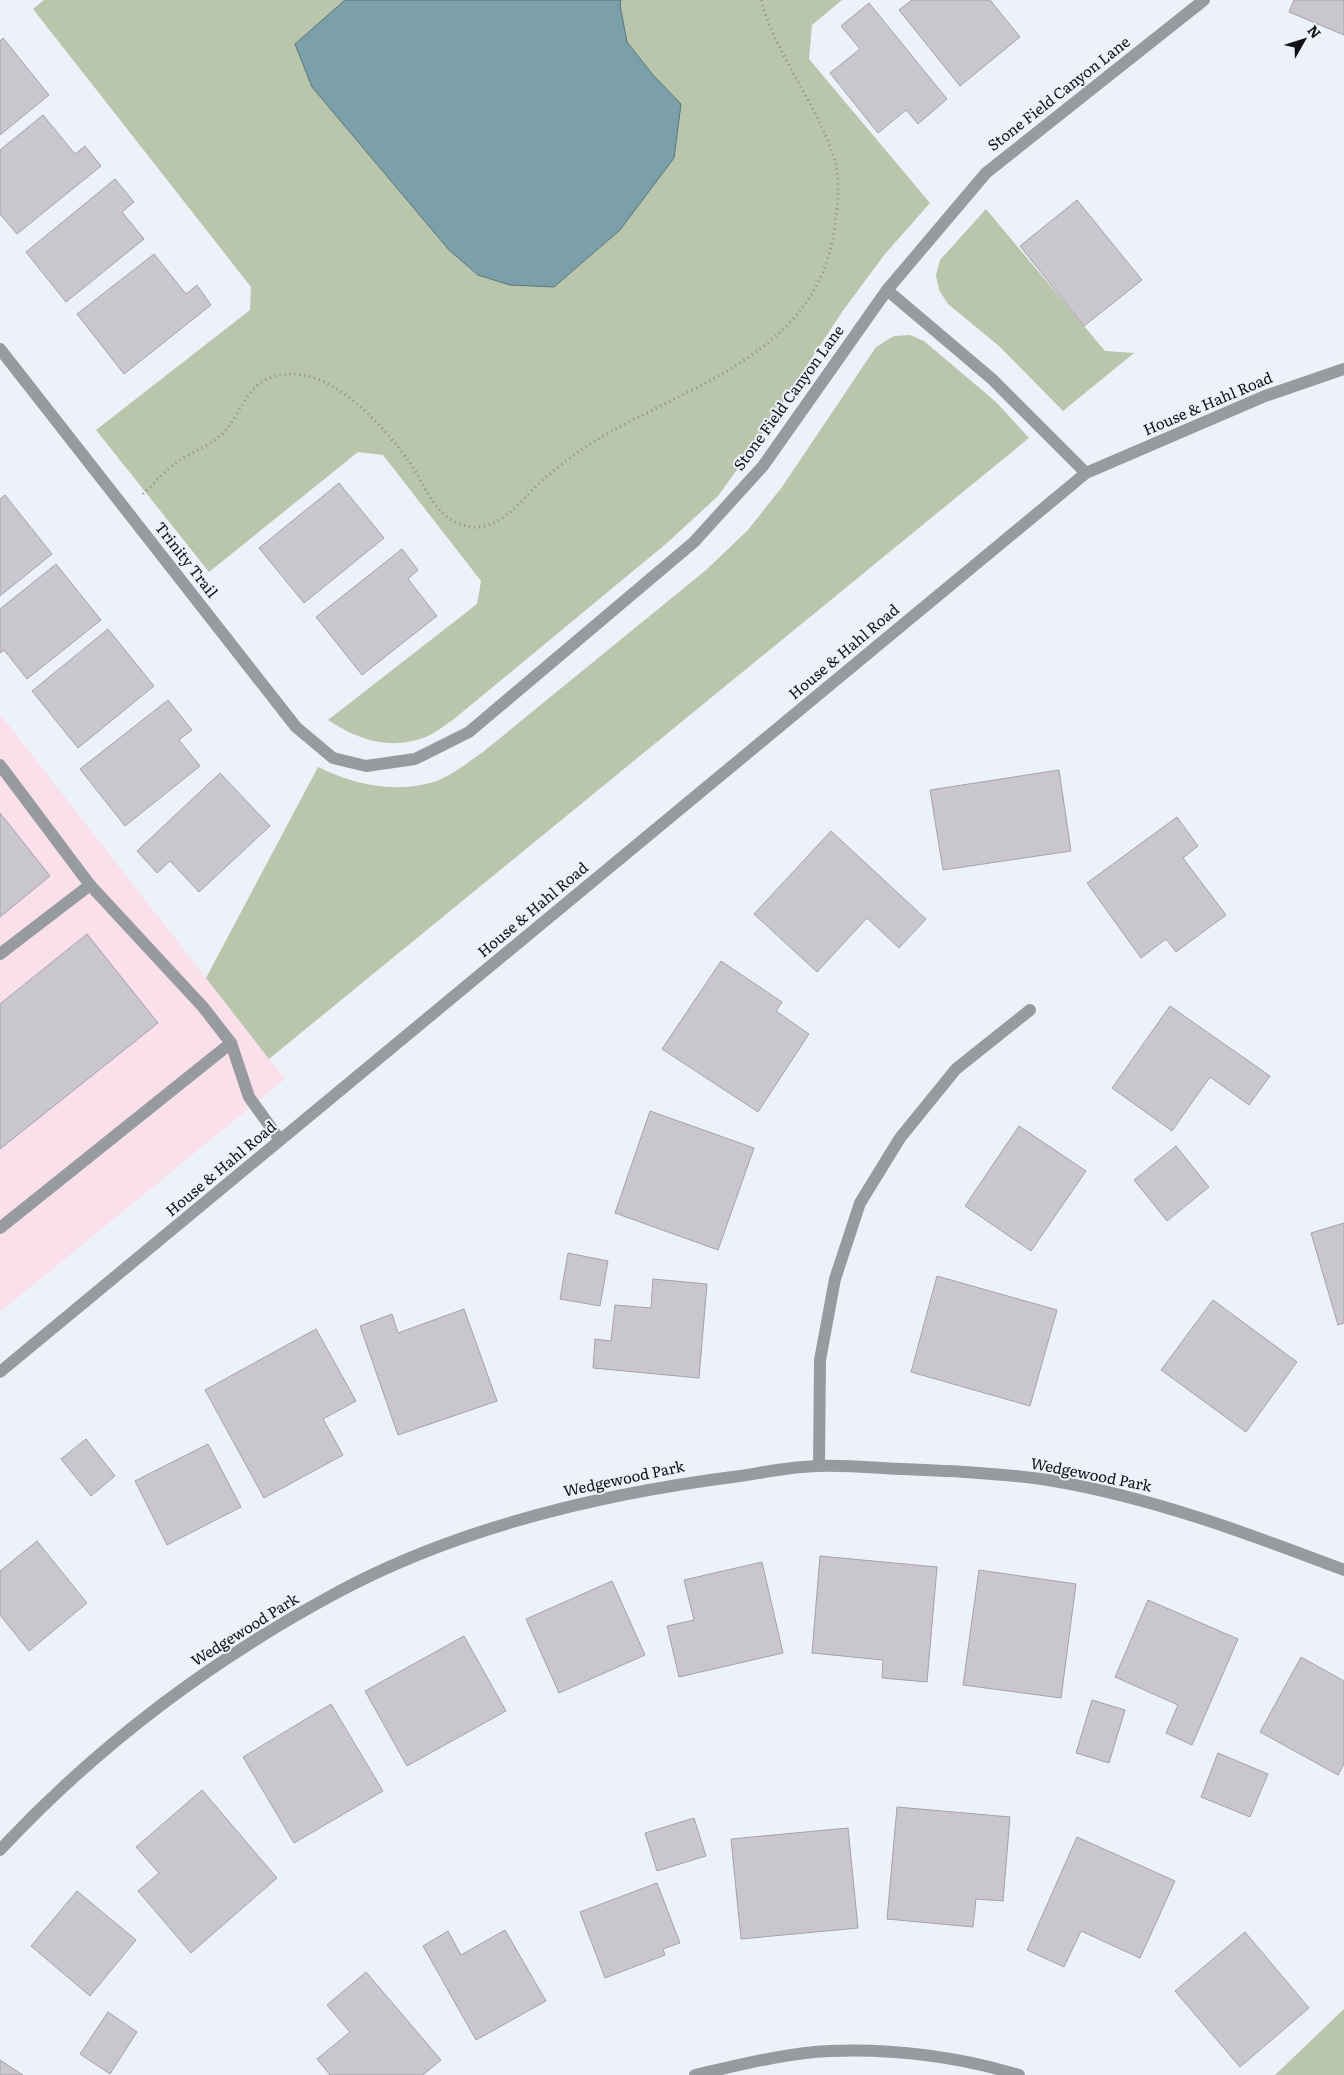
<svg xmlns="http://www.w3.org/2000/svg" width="1344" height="2075" font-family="Literata,serif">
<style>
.commercial{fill:#f9e0ea}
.green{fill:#b9c6ac}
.water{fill:#7ba0a9;stroke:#5b757d}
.building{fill:#c9c6ce;stroke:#a5a2aa}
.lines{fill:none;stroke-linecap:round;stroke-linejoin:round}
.path{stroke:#898d92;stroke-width:3;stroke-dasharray:1 4;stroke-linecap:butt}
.service{stroke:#989b9e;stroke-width:12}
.minor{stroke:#989b9e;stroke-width:12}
.tertiary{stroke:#989b9e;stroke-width:12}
.labels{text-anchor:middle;stroke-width:4;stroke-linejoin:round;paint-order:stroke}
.street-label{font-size:15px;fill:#101215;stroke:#edf2fa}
</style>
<rect width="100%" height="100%" fill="#edf2fa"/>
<!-- commercial -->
<polygon class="commercial" points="0,714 285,1079 0,1312"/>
<!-- green -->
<g class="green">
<path d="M44,0H842L812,25L809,59L930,203L885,254L842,312L752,449L718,496L667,543L454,719C446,724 437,732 428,736C391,751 360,741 328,720L477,604L481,581L383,455L358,452L209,572L96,430L250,310L251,287L33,9Z"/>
<polygon points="986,209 1105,351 1134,353 1063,411 999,346 948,304 939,290 936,275 940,260"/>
<path d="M910,335L924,341L996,402L1029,438L269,1059L206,978L318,767C353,784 391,793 430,783C449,778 467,763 483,752L706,570L747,531L782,487L876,347L894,336Z"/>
<polygon points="1344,2009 1344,2075 1275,2075"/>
</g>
<!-- water -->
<polygon class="water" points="345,0 621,0 620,5 627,42 653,75 681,104 674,158 620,230 554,287 510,285 478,275 449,250 312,87 295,44"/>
<!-- building -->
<g class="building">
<polygon points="912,0 990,0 1020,37 960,86 899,10"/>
<polygon points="1294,0 1344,0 1344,35 1289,12"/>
<polygon points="869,3 947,99 918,124 906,110 878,133 830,73 860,49 841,26"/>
<polygon points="3,38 49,95 0,135 0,41"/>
<polygon points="43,115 75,154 85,146 101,166 17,234 0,214 0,150"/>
<polygon points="115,179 134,202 122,212 144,239 66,302 26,252"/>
<polygon points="1077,200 1142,280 1084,326 1020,246"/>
<polygon points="154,254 186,294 197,285 211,305 124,374 77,314"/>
<polygon points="339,483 384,538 304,603 259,548"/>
<polygon points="5,495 52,554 0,596 0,499"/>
<polygon points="402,549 418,570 408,579 437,616 362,675 316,617"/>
<polygon points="56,564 101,620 27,679 4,650 0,653 0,609"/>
<polygon points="108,629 154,686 78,748 32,691"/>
<polygon points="168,700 192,730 179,740 200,766 125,826 80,769"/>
<polygon points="1059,770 1071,851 943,870 930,790"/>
<polygon points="220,773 270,826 199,892 170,861 157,873 137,851"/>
<polygon points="0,813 50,876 0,917"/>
<polygon points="1177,817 1198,846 1183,858 1226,915 1176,952 1166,939 1141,958 1087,883"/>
<polygon points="831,831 926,919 899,948 867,918 817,972 754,914"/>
<polygon points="87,934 158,1023 0,1149 0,1004"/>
<polygon points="721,961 782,1002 776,1011 809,1034 758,1112 662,1049"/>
<polygon points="1170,1006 1270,1076 1249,1105 1210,1077 1172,1131 1112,1088"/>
<polygon points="650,1111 754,1148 718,1250 615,1213"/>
<polygon points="1019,1126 1086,1171 1031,1251 965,1206"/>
<polygon points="1176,1146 1209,1187 1167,1221 1134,1180"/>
<polygon points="1344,1223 1344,1323 1338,1325 1311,1233"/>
<polygon points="568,1253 608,1261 600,1306 560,1299"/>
<polygon points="937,1276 1057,1310 1030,1406 911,1372"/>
<polygon points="653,1279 707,1284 699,1378 593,1368 595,1339 611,1341 615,1305 651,1308"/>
<polygon points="1213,1300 1297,1362 1246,1432 1161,1370"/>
<polygon points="464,1309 497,1401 398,1435 360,1326 392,1314 398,1333"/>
<polygon points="316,1329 356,1401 323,1419 343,1455 264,1498 205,1390"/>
<polygon points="86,1439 115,1476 91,1496 61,1459"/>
<polygon points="208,1444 241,1507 167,1545 135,1481"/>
<polygon points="37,1541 87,1603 29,1651 0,1615 0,1571"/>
<polygon points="820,1556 937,1567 927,1682 882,1678 883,1660 812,1653"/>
<polygon points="762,1562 783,1653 679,1677 667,1626 694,1620 684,1580"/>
<polygon points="979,1570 1076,1584 1061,1698 963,1685"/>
<polygon points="612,1581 645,1655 559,1693 526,1619"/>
<polygon points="1148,1600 1238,1639 1192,1745 1166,1733 1178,1705 1115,1677"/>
<polygon points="464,1636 506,1711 407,1766 365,1691"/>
<polygon points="1301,1657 1344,1681 1344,1764 1338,1775 1260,1732"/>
<polygon points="1092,1700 1125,1710 1109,1763 1076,1753"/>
<polygon points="331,1704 383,1791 294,1843 243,1757"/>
<polygon points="1218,1753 1268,1774 1250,1817 1201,1797"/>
<polygon points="202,1790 277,1878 191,1953 138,1891 159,1873 136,1847"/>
<polygon points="897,1807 1010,1817 1003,1901 976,1899 973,1927 887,1919"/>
<polygon points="694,1818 706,1856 657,1871 645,1833"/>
<polygon points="848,1828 858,1928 741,1939 731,1839"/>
<polygon points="1077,1837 1175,1881 1140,1958 1081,1931 1064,1967 1027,1950"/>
<polygon points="657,1883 680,1943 663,1949 665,1955 605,1978 580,1912"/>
<polygon points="77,1891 136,1940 90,1996 31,1946"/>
<polygon points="505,1930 546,2001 476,2040 423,1946 448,1931 461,1955"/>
<polygon points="1245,1932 1309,2008 1240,2067 1175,1991"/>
<polygon points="366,1972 441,2060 423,2075 330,2075 317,2059 350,2032 327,2005"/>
<polygon points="108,2012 137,2032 110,2074 80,2054"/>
<polygon points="0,2060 23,2075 0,2075"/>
</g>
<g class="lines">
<!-- path -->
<path class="path" d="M143,494C154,483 165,471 177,462C193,451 215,444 227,429C241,411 248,385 272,377C326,359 383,425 410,463C422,480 429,502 446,516C454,523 468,528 479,527C507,524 525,495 544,479C565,461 587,444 612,431C704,380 820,347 835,225C838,203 841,177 833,155C815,101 776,55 761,0"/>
<!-- service -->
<g class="service">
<polyline points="0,765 90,885 203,1007 231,1043 249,1097 280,1140"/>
<polyline points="0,954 90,885"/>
<polyline points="0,1228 231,1043"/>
</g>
<!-- minor -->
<g class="minor">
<polyline points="887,290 992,379 1086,473"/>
<polyline points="0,349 296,727 333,758 366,766 415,759 469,732 694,542 763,466 887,290 986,173 1204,0"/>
<polyline points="819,1466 820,1360 835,1279 860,1203 900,1138 956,1069 1030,1010"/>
<path d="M0,1850C98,1745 211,1660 338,1592C459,1527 605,1493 740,1476C766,1472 794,1466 820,1466C847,1465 874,1468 901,1469C950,1471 1000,1473 1048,1480C1151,1497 1247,1533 1344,1570"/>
<path d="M695,2075C740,2065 785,2053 830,2051C892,2048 960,2057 1019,2075"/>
</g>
<!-- tertiary -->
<polyline class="tertiary" points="0,1372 1086,473 1265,396 1344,369"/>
</g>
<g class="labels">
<!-- street labels -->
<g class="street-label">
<text transform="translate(1059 94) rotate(-38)" y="5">Stone Field Canyon Lane</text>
<text transform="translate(789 398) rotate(-54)" y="5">Stone Field Canyon Lane</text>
<text transform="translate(1208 404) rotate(-23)" y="5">House &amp; Hahl Road</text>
<text transform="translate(186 560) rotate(52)" y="5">Trinity Trail</text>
<text transform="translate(844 652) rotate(-40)" y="5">House &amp; Hahl Road</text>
<text transform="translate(533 910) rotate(-40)" y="5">House &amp; Hahl Road</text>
<text transform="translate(221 1169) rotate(-40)" y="5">House &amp; Hahl Road</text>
<text transform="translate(1091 1475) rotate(11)" y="5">Wedgewood Park</text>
<text transform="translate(624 1479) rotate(-12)" y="5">Wedgewood Park</text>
<text transform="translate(245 1630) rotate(-32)" y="5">Wedgewood Park</text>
</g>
</g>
<!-- north arrow -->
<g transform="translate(1304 40) rotate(51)" stroke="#edf2fa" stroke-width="4" paint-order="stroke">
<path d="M0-4L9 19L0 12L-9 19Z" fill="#101215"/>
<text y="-8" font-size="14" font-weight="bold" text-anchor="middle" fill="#101215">N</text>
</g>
</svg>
